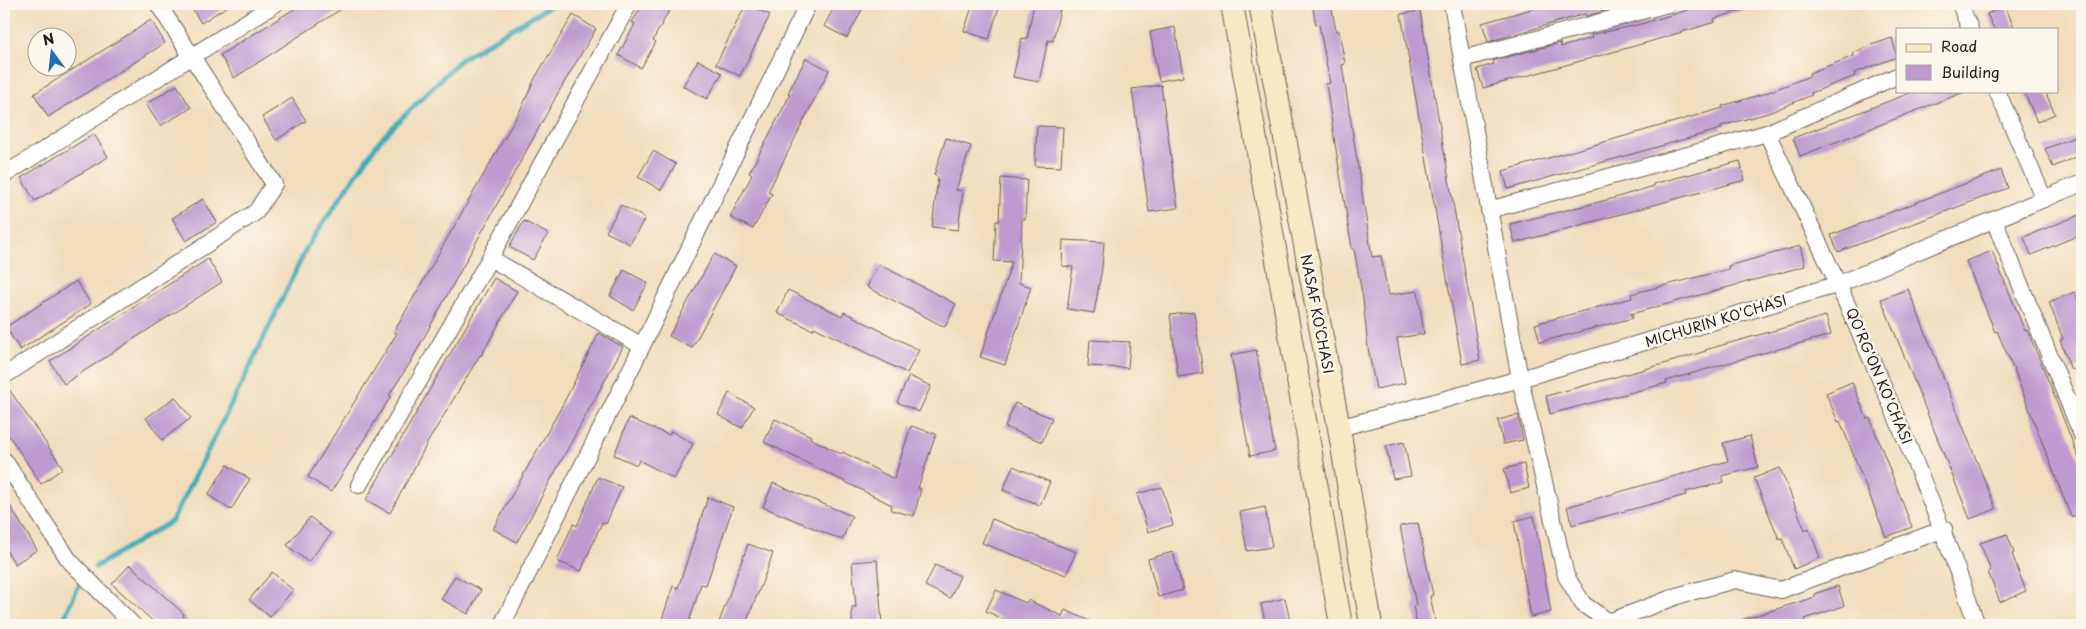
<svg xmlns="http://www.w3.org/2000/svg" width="2086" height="629" font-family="'Playpen Sans',sans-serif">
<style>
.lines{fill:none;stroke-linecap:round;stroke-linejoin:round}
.stream{stroke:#3cabb9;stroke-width:5}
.building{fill:#be9ad0}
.minor-casing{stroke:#676054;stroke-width:18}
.secondary-casing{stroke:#676054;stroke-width:24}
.minor{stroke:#fff;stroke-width:16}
.secondary{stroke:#f6e9c3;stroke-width:22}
.labels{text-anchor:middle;stroke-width:5;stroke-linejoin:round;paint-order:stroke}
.street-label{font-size:14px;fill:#1c1c1c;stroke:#fbf7ec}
</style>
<rect width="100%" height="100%" fill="#fbf7ec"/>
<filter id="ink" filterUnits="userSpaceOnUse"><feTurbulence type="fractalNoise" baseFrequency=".02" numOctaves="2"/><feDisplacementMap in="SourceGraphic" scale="10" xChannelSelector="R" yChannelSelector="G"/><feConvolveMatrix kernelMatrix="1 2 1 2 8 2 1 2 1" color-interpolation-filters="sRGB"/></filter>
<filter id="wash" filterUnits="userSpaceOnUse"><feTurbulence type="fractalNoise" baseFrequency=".0096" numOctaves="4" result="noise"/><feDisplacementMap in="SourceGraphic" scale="20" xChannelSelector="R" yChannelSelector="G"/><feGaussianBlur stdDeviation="1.12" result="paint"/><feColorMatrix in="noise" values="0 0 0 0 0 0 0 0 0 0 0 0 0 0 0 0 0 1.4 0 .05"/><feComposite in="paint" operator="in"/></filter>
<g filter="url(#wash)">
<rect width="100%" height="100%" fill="#f1ddbc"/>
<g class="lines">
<!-- stream -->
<g class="stream">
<polyline points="95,567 172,521 243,381 307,247 379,141 461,59 550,6"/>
<polyline points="61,625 79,585"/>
</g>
</g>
<g id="blocks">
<!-- building -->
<g class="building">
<polygon points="189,4 231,4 201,23"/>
<polygon points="302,4 349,4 234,78 220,55"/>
<polygon points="643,4 661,4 670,9 653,40 656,42 641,68 618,55 635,24 632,22"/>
<polygon points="746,4 770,15 740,76 716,64"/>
<polygon points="836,4 865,4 847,38 824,26"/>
<polygon points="973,4 1000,4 989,39 964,31"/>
<polygon points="1034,4 1061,4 1053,41 1048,40 1039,82 1013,77 1022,38 1027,39"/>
<polygon points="1312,4 1331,4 1336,31 1339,31 1345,64 1342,65 1372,257 1381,256 1388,295 1418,291 1424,334 1397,338 1405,383 1376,389 1368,348 1363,299 1354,249 1352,249 1333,131 1326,84 1330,83 1319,24 1316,25"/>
<polygon points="1549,4 1614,4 1615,8 1585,16 1585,14 1488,42 1482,23"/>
<polygon points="1708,4 1752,4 1752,7 1714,19 1715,22 1649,42 1483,88 1477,69 1494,64 1493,61 1560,43 1561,47 1592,38 1591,35 1637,25"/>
<polygon points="2005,6 2015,29 1994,29 1987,14"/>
<polygon points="1420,11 1480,360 1462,364 1401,14"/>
<polygon points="573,15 596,29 558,93 410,363 389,395 391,396 331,492 308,477 397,333 394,332 522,107 535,78"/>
<polygon points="151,20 165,43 48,117 34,94"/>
<polygon points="1175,27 1183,77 1159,81 1150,32"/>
<polygon points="1892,38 1897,57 1854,73 1855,76 1811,93 1812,95 1768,113 1721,126 1721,129 1508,189 1503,171 1723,108 1722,106 1766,93 1810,76 1809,73 1854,56 1853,53 1871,45"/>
<polygon points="806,58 829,70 768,192 772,194 753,229 730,217 752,175 749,173 790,95 788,93"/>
<polygon points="698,60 722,73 707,99 683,86"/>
<polygon points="177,85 191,108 160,126 146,104"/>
<polygon points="1161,85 1178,208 1149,212 1132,89"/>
<polygon points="1915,91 1964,92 1800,156 1793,138"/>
<polygon points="2024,91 2045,91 2055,114 2037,122"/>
<polygon points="292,98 306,121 276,140 262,117"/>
<polygon points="1037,126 1063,127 1061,167 1035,166"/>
<polygon points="94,134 108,157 35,201 21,178"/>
<polygon points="2082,134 2082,154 2053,167 2045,149"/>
<polygon points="946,138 971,146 956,190 963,191 958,230 932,227 938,177 934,175"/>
<polygon points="653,151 676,164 661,190 638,177"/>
<polygon points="1740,161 1745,180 1515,243 1510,224 1611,199 1654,186 1653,184"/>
<polygon points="2001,170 2008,188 1838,252 1831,235"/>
<polygon points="1001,178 1027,180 1025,219 1022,219 1019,283 1031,287 1005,365 980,357 1012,262 994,261 996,221 999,221"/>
<polygon points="203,199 217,222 186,241 172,218"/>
<polygon points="621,205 645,218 630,244 606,232"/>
<polygon points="2082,214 2082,234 2031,255 2024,237"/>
<polygon points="524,221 548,234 533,260 509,247"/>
<polygon points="1063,240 1104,242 1102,268 1094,313 1067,309 1073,267 1062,266"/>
<polygon points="1800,246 1805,266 1631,314 1633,318 1540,342 1535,324 1632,298 1631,294 1729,269 1728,266"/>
<polygon points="1992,251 2025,331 2027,330 2042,365 2082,466 2082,513 2071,517 2014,370 1997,331 1995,332 1966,261"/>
<polygon points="714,254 736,266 692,348 669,336"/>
<polygon points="208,259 222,282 64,384 50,361"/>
<polygon points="878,264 956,304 945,327 867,287"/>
<polygon points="624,270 648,283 633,310 610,296"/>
<polygon points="494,278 517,291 481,356 480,355 429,440 390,513 366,500"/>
<polygon points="76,281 91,304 20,350 6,327"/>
<polygon points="1908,289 1996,509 1970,519 1881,299"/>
<polygon points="788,290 842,316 844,312 919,350 907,373 814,327 813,330 777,313"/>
<polygon points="2075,292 2082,311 2082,366 2071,370 2060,340 2063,339 2049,302"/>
<polygon points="1194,312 1203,373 1178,377 1170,315"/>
<polygon points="1826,316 1831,335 1745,358 1666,381 1667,383 1550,414 1546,396 1667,363 1706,351 1705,350"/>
<polygon points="599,333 623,347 517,542 493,529 563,404"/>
<polygon points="1090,340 1130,342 1128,368 1088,366"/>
<polygon points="1256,350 1275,451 1250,456 1231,355"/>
<polygon points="909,376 931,386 919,412 897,402"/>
<polygon points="1852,382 1867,419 1870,418 1912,527 1886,537 1840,421 1838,422 1826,393"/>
<polygon points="6,385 63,468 41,484 4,428 4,386"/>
<polygon points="729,393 754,407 742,428 718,415"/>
<polygon points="175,397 191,418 162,440 146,418"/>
<polygon points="1015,403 1052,418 1042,442 1005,427"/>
<polygon points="1518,415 1523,440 1503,444 1498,420"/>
<polygon points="629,418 669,435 671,431 693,444 674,479 639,460 637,465 614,455"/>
<polygon points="775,419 811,436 810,438 841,454 843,452 894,479 911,426 936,434 918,488 921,489 914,516 891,510 892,505 764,442"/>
<polygon points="1750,436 1758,467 1722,476 1724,482 1685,492 1686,495 1572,525 1567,507 1728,461 1723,443"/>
<polygon points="1404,442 1411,476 1393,479 1386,446"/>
<polygon points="1524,464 1529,488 1510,493 1504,469"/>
<polygon points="227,465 250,479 231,510 208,495"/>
<polygon points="1013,466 1050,482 1040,505 1003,490"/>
<polygon points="1780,468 1805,530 1809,528 1820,558 1794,569 1782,538 1779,539 1754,478"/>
<polygon points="598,477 622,487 606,524 602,522 581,571 557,561 573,524 577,526"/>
<polygon points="773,483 852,516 842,540 763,507"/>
<polygon points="1162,487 1173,525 1148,532 1137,494"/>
<polygon points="4,496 37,550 15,564 4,547"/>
<polygon points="708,497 733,507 706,585 701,584 688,625 660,625 673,586 678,588"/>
<polygon points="1265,507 1272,547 1247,551 1240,512"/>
<polygon points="1534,516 1551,612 1531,617 1514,521"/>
<polygon points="310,517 331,534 308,562 287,545"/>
<polygon points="992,519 1076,552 1066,575 982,543"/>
<polygon points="1418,523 1433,595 1430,596 1436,625 1417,625 1413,606 1416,605 1400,526"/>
<polygon points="2007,534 2014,553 2012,554 2026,591 2000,602 1988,572 1991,571 1980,543"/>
<polygon points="748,544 773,553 762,583 745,625 718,625"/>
<polygon points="1173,552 1183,590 1158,597 1148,559"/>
<polygon points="877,560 882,625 852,625 852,607 856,607 852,562"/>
<polygon points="130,565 184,614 183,616 193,625 157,625 112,584"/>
<polygon points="935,565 960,576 950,598 925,586"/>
<polygon points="272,572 293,590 270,617 249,600"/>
<polygon points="455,576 481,590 468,614 441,599"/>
<polygon points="1838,586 1844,606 1804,619 1805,622 1794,625 1735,625 1735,622 1815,597 1814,594"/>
<polygon points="996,590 1026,603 1028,600 1062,616 1065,610 1099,625 1025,625 1013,620 1012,623 986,611"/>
<polygon points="1285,598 1291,625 1266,625 1261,604"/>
</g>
</g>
</g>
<g filter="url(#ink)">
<use href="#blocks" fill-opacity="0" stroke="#676054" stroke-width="1"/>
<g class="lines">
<defs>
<g id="minor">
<polyline points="1452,4 1520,379 1566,576 1583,604 1609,622 1680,595 1735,580 1781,590 1944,529"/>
<polyline points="1960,4 1970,29"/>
<polyline points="1462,59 1668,4"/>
<polyline points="1997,91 2044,199"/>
<path d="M1767,133C1844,294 1918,456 1977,625"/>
<polyline points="4,175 275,4"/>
<polyline points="1489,210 1767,133 1897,76"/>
<polyline points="1994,220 2082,435"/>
<polyline points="490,258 642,346"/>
<polyline points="4,376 256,212 274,184 158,4"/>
<polyline points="1339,428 1520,379 1839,284 2082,183"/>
<polyline points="4,460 69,560 133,625"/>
<polyline points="359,485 490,258 629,4"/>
<polyline points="502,625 624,383 808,4"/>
</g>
<g id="secondary">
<polyline points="1232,4 1341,625"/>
<polyline points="1260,4 1339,428 1371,625"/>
</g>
</defs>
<!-- minor casing -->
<use href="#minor" class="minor-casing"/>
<!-- secondary casing -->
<use href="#secondary" class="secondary-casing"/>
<!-- minor -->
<use href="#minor" class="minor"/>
<!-- secondary -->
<use href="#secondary" class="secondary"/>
</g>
</g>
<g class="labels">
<!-- street labels -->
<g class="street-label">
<text transform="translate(1317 314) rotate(79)" y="5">NASAF KO‘CHASI</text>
<text transform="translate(1716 321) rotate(-17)" y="5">MICHURIN KO'CHASI</text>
<text transform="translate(1879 376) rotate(67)" y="5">QO'RG'ON KO'CHASI</text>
</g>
</g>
<!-- margin -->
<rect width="2086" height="629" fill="none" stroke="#fbf7ec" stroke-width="20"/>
<!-- legend -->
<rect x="1896" y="28" width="162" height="65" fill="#fbf7ec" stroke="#a29f99"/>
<rect x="1906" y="44" width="25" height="8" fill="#f6e9c3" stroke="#a29f99"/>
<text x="1941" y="52" font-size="15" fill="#1c1c1c">Road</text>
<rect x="1906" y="65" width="25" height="15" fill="#be9ad0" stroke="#a29f99"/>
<text x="1941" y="78" font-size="15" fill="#1c1c1c">Building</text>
<!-- north arrow -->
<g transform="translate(52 52) rotate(345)"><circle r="24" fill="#fbf7ec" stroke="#a29f99"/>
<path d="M0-4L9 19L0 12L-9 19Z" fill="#1f6fb2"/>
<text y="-8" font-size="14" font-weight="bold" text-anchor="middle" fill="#1c1c1c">N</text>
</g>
</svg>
